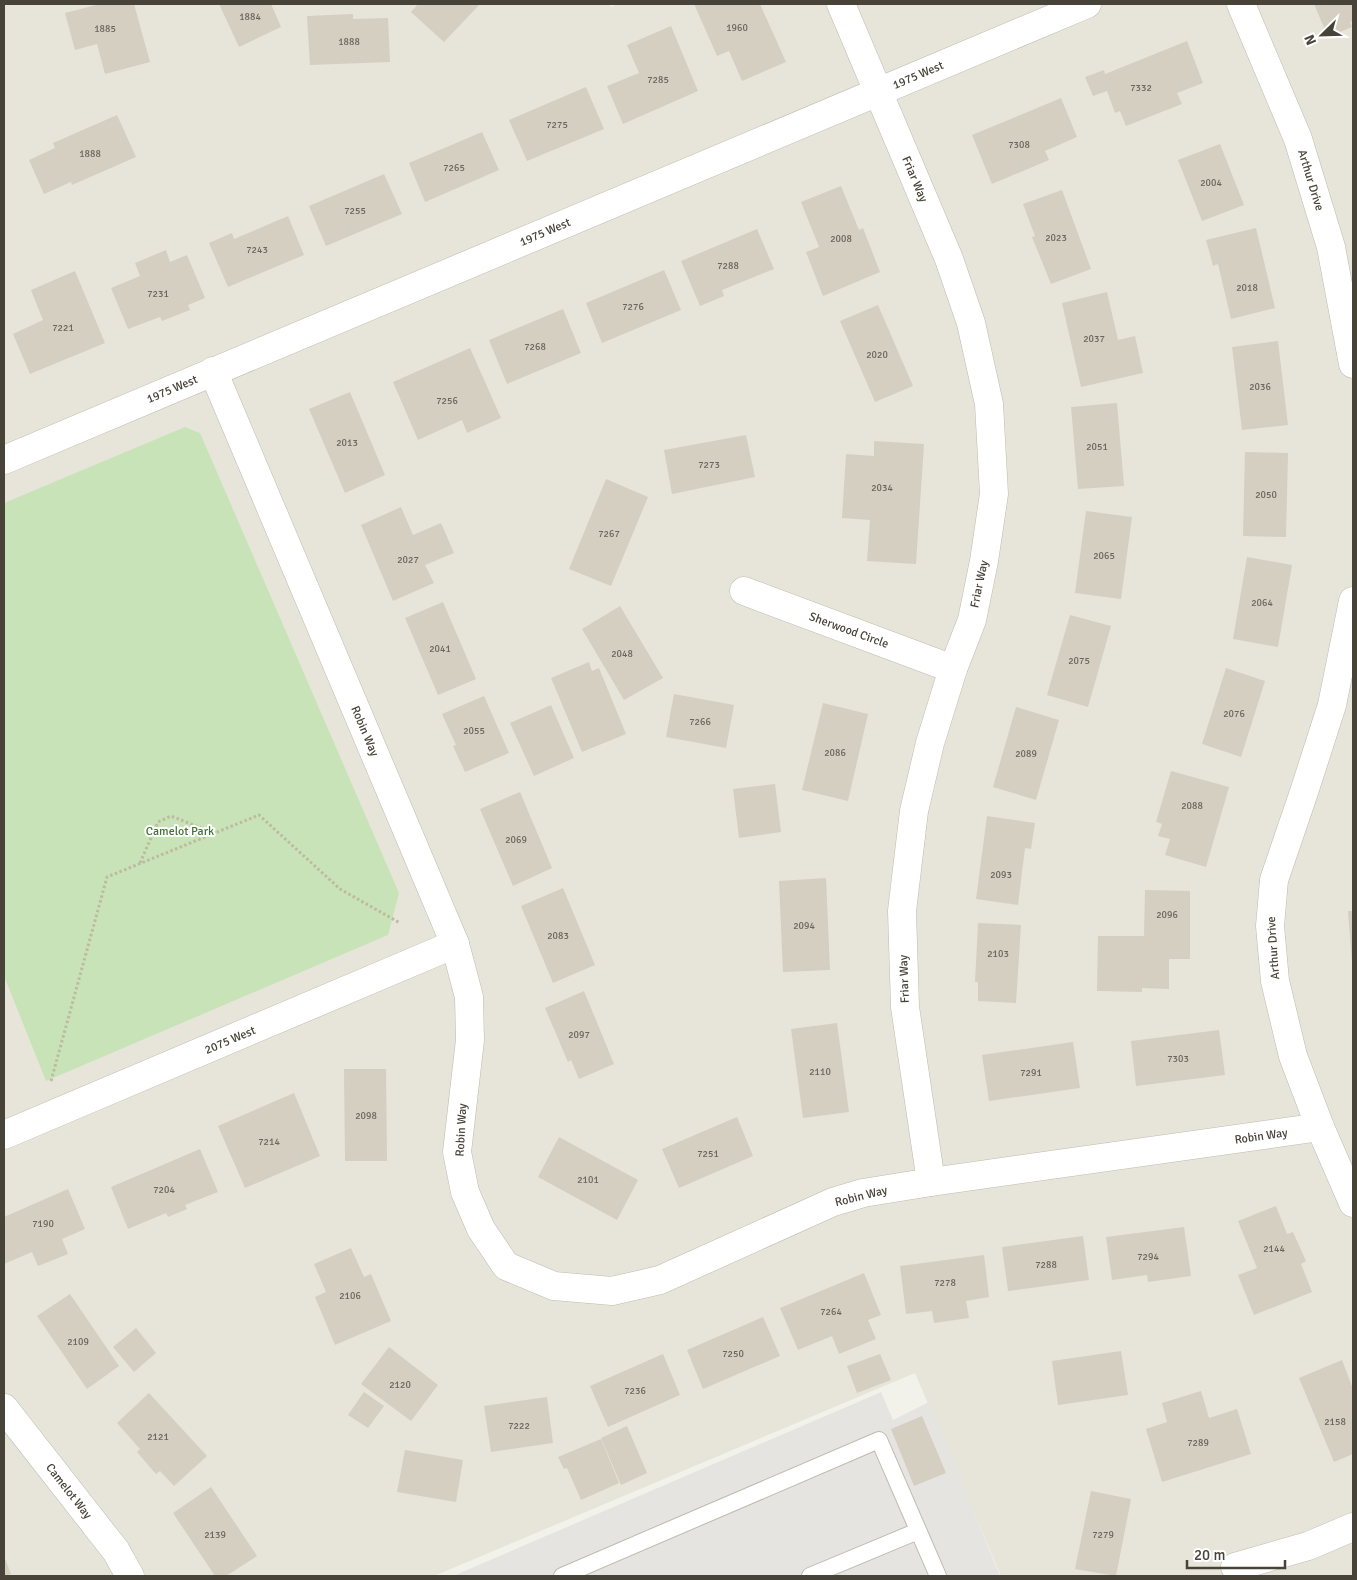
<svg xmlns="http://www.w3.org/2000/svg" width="1357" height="1580" font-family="Signika,sans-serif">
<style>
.residential{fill:#e7e5d9}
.green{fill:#c8e3b7}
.parking{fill:#e5e4e1}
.building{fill:#d4cfc1}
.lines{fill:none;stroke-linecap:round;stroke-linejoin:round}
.lane-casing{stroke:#bebbad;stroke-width:18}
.street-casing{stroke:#bebbad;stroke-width:29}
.path{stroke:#beb9a0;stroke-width:3;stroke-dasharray:2.5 2.5;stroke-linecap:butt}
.lane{stroke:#fff;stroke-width:16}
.street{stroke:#fff;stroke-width:28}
.labels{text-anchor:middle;stroke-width:4;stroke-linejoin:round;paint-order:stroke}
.number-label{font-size:10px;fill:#6a665b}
.street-label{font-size:12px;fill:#474339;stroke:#fff}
.park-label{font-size:12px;fill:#3f7332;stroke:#fff}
</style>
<rect width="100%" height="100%" fill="#f3f2ea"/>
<!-- residential -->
<polygon class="residential" points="4,4 609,4 611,7 618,4 1353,4 1353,1576 1001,1576 915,1373 434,1576 4,1576"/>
<!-- green -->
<polygon class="green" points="185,427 200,433 399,893 388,935 46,1081 4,976 4,503"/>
<!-- parking -->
<polygon class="parking" points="881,1392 893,1420 929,1402 1000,1576 453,1576"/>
<!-- building -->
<g class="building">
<polygon points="100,4 134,4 150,62 105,74 97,44 75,50 65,13"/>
<polygon points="219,4 271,4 281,27 239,47"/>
<polygon points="418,4 480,4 444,42 411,12"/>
<polygon points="694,4 760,4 786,62 742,81 729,51 717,56"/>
<polygon points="1314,4 1353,4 1353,21 1350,22 1352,27 1328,37"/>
<polygon points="353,14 353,19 388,18 390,62 310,65 307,16"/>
<polygon points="671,26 698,91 623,124 607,86 639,73 627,45"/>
<polygon points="1187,41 1203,83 1177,93 1182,104 1126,126 1120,111 1115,113 1107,91 1093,96 1085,77 1104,70 1105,74"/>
<polygon points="586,87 604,129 527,161 509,120"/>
<polygon points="1061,98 1077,137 1045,151 1049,160 992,184 972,135"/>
<polygon points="117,115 136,157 72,185 71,182 44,194 29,160 55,148 53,143"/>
<polygon points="482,132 499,170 425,202 409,163"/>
<polygon points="1220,144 1244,205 1202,221 1178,160"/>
<polygon points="384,174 402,214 326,246 309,206"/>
<polygon points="841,186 859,230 863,228 880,272 823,296 806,252 819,247 801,202"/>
<polygon points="1062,190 1091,269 1051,284 1032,237 1035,236 1023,204"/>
<polygon points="288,216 304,255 228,287 209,243 232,233 234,239"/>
<polygon points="1256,228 1275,308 1231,319 1218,264 1213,266 1206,240"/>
<polygon points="757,229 774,269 722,290 724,296 700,306 681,261"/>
<polygon points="166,250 170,262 187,255 205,298 188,305 190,310 162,321 160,317 128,329 111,288 140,276 135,263"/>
<polygon points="664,270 681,310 602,343 586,303"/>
<polygon points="75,271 105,343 30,374 13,334 43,320 31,290"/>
<polygon points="1107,292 1118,340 1135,336 1143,373 1081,387 1062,303"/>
<polygon points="878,305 913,386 875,402 840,321"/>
<polygon points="563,309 581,353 507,384 489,340"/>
<polygon points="1278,341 1288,425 1242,430 1232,347"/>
<polygon points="470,348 501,418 467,433 462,420 418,440 393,382"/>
<polygon points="350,392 385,475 345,493 309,409"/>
<polygon points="1117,403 1124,486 1078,489 1071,407"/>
<polygon points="746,435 755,477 672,494 664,450"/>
<polygon points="874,441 924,444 916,564 867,561 870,520 842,518 846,454 874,456"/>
<polygon points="1245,452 1288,453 1286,537 1243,536"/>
<polygon points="606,479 648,497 611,586 569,569"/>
<polygon points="401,507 413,535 441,523 454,553 425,565 434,583 393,601 361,525"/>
<polygon points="1086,511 1132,517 1121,599 1075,593"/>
<polygon points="1247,557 1292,565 1278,647 1233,639"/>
<polygon points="443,602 476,679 438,695 405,618"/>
<polygon points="620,606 663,678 624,700 582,629"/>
<polygon points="1070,615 1111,626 1088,707 1047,695"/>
<polygon points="589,662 592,671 599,668 626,734 582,752 551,678"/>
<polygon points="1226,668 1265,681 1241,757 1202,744"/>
<polygon points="674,694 734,705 726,748 666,737"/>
<polygon points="484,696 509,753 465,772 453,746 456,745 442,714"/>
<polygon points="823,703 868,714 848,801 802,790"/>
<polygon points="551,705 574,758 534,776 510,723"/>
<polygon points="1016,707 1059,720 1036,800 993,787"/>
<polygon points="1171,771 1229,787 1206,867 1165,855 1170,839 1158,836 1162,824 1156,822"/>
<polygon points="775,784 781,832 739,838 733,789"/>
<polygon points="520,792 552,868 513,886 480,809"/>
<polygon points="987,816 1035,823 1031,849 1025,848 1018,905 976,899"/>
<polygon points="826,878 830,970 783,972 779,881"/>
<polygon points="563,888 595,965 553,983 521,906"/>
<polygon points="1145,890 1190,891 1190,959 1169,959 1169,989 1142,988 1142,992 1097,991 1098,936 1144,936"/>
<polygon points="1348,911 1353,911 1353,963 1352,963"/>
<polygon points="978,923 1021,925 1016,1003 978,1001 978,982 975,982"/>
<polygon points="584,991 614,1064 579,1079 571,1060 568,1062 545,1008"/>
<polygon points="837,1023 849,1112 803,1118 791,1029"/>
<polygon points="1219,1030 1225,1075 1136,1086 1131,1041"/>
<polygon points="1073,1042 1080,1088 989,1101 982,1055"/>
<polygon points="344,1069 386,1069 387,1161 345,1161"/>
<polygon points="294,1093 320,1156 245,1188 218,1126"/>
<polygon points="737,1117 753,1156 679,1188 662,1149"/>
<polygon points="559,1137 638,1180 617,1220 538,1177"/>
<polygon points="200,1149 218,1192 185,1205 187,1209 168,1217 166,1213 128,1229 111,1187"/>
<polygon points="68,1189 85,1229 62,1239 68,1254 38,1266 32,1252 4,1264 4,1217"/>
<polygon points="1276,1206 1287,1234 1293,1232 1306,1261 1301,1264 1312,1292 1254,1315 1238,1275 1257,1268 1238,1221"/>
<polygon points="1184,1227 1191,1276 1148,1282 1147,1275 1112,1280 1106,1237"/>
<polygon points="1083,1236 1089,1280 1008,1291 1002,1247"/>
<polygon points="351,1248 364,1277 371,1274 391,1321 335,1345 315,1297 326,1292 314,1264"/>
<polygon points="984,1255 989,1297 966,1301 969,1318 934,1323 932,1311 906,1314 900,1266"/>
<polygon points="864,1273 881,1315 868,1320 876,1339 839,1354 832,1336 798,1350 780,1308"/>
<polygon points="70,1294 119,1366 87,1389 37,1316"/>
<polygon points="763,1317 780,1356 703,1389 687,1350"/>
<polygon points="136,1328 156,1353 134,1372 113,1347"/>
<polygon points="389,1347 438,1385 411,1421 361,1384"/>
<polygon points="1121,1351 1128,1395 1058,1405 1052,1361"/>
<polygon points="663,1354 680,1395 608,1427 590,1386"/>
<polygon points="880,1354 891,1380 857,1393 847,1366"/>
<polygon points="1342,1360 1353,1389 1353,1454 1334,1462 1299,1378"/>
<polygon points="1201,1391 1209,1418 1237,1409 1251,1454 1162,1482 1146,1429 1167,1422 1162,1403"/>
<polygon points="364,1392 384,1406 368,1428 348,1415"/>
<polygon points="149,1393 207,1456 174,1486 160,1471 156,1474 137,1452 140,1449 117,1423"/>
<polygon points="547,1397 553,1443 491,1452 484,1406"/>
<polygon points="922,1416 946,1473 914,1486 891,1429"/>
<polygon points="627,1426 647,1473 621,1485 601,1438"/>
<polygon points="601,1439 619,1483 581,1500 567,1468 564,1469 558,1457"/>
<polygon points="405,1450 463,1460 456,1502 397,1492"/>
<polygon points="211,1487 257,1556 226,1576 215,1576 173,1513"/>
<polygon points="1091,1491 1131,1499 1116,1576 1075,1569"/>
<polygon points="4,1556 11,1574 5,1576 4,1576"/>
</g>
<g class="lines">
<defs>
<g id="lane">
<polyline points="562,1576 879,1440 938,1576"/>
<polyline points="810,1576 918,1531"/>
</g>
<g id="street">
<polyline points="841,4 949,259 971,323 989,404 994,494 984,561 972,620 953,669 930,743 914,811 902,911 905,1007 931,1182"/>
<polyline points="1241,4 1298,139 1331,247 1353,364"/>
<polyline points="213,371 455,944 469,997 470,1040 457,1152 465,1192 481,1229 506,1266 554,1286 612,1291 660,1280 833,1202 863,1193 931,1182 1320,1127"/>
<polyline points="4,460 1087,4"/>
<polyline points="744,591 953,669"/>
<polyline points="1353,601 1332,705 1304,792 1274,880 1270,926 1275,981 1293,1056 1320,1127 1353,1203"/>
<polyline points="4,1135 455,944"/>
<polyline points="4,1408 116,1551 130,1576"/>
<polyline points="1235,1567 1308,1546 1353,1527"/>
</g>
</defs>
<!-- lane casing -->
<use href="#lane" class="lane-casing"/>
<!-- street casing -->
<use href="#street" class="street-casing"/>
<!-- path -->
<g class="path">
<polyline points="140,863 158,822 171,816 214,833"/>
<polyline points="51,1081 107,877 259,815 340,889 400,923"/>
</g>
<!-- lane -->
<use href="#lane" class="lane"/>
<!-- street -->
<use href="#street" class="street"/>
</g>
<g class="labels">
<!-- number labels -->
<g class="number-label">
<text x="250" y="20">1884</text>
<text x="737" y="31">1960</text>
<text x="105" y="32">1885</text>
<text x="349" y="45">1888</text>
<text x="658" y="83">7285</text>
<text x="1141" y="91">7332</text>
<text x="557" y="128">7275</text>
<text x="1019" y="148">7308</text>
<text x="90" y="157">1888</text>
<text x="454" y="171">7265</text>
<text x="1211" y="186">2004</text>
<text x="355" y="214">7255</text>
<text x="1056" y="241">2023</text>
<text x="841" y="242">2008</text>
<text x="257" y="253">7243</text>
<text x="728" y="269">7288</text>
<text x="1247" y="291">2018</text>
<text x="158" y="297">7231</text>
<text x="633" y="310">7276</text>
<text x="63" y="331">7221</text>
<text x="1094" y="342">2037</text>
<text x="535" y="350">7268</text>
<text x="877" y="358">2020</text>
<text x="1260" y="390">2036</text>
<text x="447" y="404">7256</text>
<text x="347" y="446">2013</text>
<text x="1097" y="450">2051</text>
<text x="709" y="468">7273</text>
<text x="882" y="491">2034</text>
<text x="1266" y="498">2050</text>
<text x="609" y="537">7267</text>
<text x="1104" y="559">2065</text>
<text x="408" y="563">2027</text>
<text x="1262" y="606">2064</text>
<text x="440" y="652">2041</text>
<text x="622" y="657">2048</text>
<text x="1079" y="664">2075</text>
<text x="1234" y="717">2076</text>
<text x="700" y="725">7266</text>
<text x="474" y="734">2055</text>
<text x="835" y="756">2086</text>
<text x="1026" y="757">2089</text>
<text x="1192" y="809">2088</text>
<text x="516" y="843">2069</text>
<text x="1001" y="878">2093</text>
<text x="1167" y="918">2096</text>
<text x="804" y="929">2094</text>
<text x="558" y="939">2083</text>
<text x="998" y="957">2103</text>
<text x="579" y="1038">2097</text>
<text x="1178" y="1062">7303</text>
<text x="820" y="1075">2110</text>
<text x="1031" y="1076">7291</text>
<text x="366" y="1119">2098</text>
<text x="269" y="1145">7214</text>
<text x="708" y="1157">7251</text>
<text x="588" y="1183">2101</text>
<text x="164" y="1193">7204</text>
<text x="43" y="1227">7190</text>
<text x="1274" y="1252">2144</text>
<text x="1148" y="1260">7294</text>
<text x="1046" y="1268">7288</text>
<text x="945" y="1286">7278</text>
<text x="350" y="1299">2106</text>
<text x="831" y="1315">7264</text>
<text x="78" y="1345">2109</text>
<text x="733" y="1357">7250</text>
<text x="400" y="1388">2120</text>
<text x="635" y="1394">7236</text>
<text x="1335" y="1425">2158</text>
<text x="519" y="1429">7222</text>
<text x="158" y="1440">2121</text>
<text x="1198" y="1446">7289</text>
<text x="215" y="1538">2139</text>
<text x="1103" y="1538">7279</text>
</g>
<!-- street labels -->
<g class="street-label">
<text transform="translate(918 75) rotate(-23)" y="4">1975 West</text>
<text transform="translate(915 179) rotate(67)" y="4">Friar Way</text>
<text transform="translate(1311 180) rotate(73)" y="4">Arthur Drive</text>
<text transform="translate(545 232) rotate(-23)" y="4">1975 West</text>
<text transform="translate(172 389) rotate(-23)" y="4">1975 West</text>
<text transform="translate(979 584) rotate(-78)" y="4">Friar Way</text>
<text transform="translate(849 630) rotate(20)" y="4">Sherwood Circle</text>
<text transform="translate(365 731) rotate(67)" y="4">Robin Way</text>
<text transform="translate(1273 948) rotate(-94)" y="4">Arthur Drive</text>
<text transform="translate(904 979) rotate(-92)" y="4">Friar Way</text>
<text transform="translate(230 1040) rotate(-23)" y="4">2075 West</text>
<text transform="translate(461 1130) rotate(-87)" y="4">Robin Way</text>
<text transform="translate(1261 1136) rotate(-8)" y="4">Robin Way</text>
<text transform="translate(861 1196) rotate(-14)" y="4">Robin Way</text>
<text transform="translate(69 1491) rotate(52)" y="4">Camelot Way</text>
</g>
<!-- park labels -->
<g class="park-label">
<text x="180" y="835">Camelot Park</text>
</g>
</g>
<!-- border -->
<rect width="1357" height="1580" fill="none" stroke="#474339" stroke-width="10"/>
<!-- north arrow -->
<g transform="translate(1322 35) rotate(247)" stroke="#ffffff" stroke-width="4" paint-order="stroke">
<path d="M0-4L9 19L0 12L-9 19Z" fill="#474339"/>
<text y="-8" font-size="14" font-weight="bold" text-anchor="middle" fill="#474339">N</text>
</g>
<!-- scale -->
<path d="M1187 1560v8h98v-8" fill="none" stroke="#474339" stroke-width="2.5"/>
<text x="1194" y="1560" font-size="15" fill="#474339" stroke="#ffffff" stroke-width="4" paint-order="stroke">20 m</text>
</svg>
